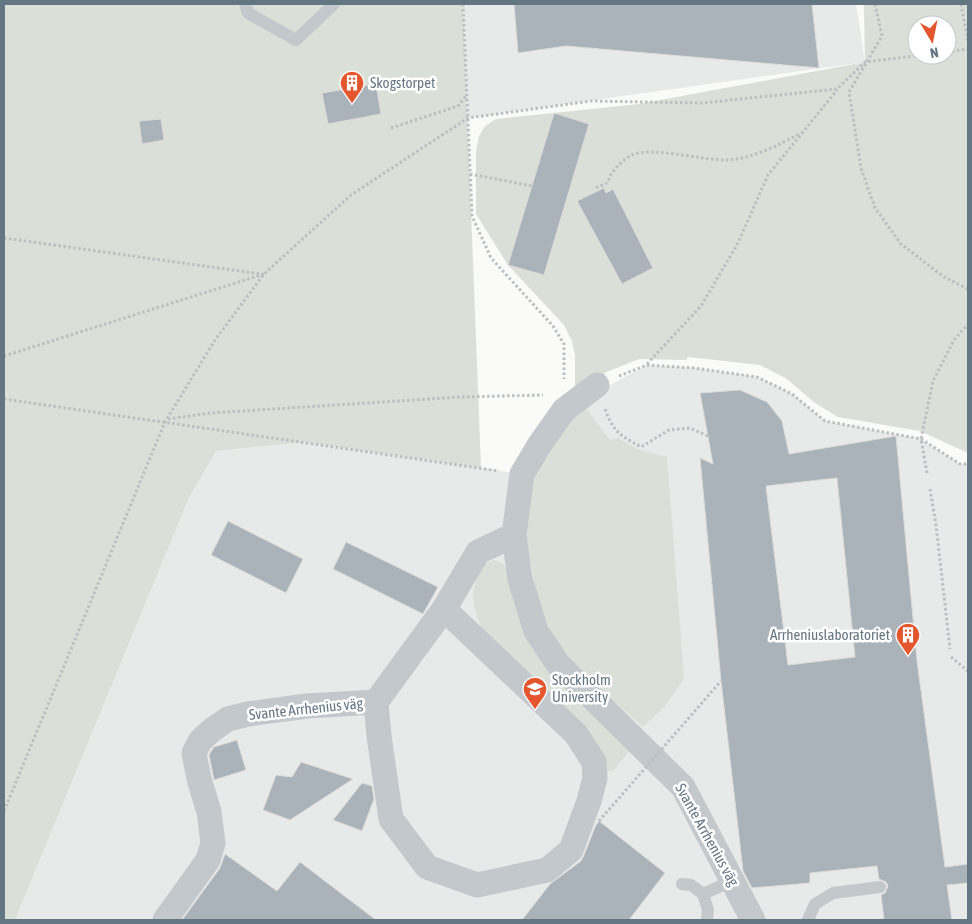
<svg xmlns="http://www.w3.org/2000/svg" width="972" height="924" font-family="'Asap Condensed',sans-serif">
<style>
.built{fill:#e8e9e9}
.green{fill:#dadfd7;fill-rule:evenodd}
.building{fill:#aab3b9;stroke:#dcdcda;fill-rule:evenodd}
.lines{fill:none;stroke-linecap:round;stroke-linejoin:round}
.path{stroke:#bbbfc2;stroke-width:3;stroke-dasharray:2.5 2.5;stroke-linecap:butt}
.service{stroke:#c3c8cc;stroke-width:12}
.minor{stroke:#c3c8cc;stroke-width:25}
.path-bridge{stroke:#bbbfc2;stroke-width:3;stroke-dasharray:2.5 2.5;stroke-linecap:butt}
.labels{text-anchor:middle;stroke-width:5;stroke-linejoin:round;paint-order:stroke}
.poi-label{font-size:15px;fill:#657683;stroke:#fff;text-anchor:start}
.street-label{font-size:15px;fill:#657683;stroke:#fff}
</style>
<rect width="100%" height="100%" fill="#fafaf8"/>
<!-- built -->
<g class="built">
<polygon points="463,4 856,4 865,62 468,118"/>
<polygon points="647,365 694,368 757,377 792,394 825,421 921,439 960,464 968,464 968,920 15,920 188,500 216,451 305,442 522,474 564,410"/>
</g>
<!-- green -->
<g class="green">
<polygon points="4,4 463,4 481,468 305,442 216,451 188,500 15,920 4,920"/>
<path d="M864,4H968V453L920,431L838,417L815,403L787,379L760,365L688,357L686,360L639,359L604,373L605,376L575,386V355L572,341L564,325L508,265L476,214V151L479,136L485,126L496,119L639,104L865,62ZM917,25H947V55H917Z"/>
<polygon points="584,406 610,440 618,438 639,450 667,457 684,679 664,707 643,727 563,655 538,604 527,539 527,507 535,473 549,445"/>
<path d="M495,560L503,564L510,574L533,646L553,678L630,750L614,770L603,772L482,629C475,610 469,598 477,578C480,567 484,562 495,560Z"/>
</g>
<!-- building -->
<g class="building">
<polygon points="514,4 812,4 819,68 566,46 518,53"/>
<polygon points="376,84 381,114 328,124 322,93"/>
<polygon points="554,113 589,124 544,275 508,265"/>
<polygon points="161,119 164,140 142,144 139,121"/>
<polygon points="604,188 606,193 613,189 653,268 622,284 577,201"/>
<path d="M740,390L767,402L782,421L789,454L896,436L917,661L945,867L968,864V883L947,885L952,920H884L881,895L885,893L888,886L886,882L879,879L877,866L810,873V883L752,888L743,871L721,681L700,458L713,464L700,393ZM837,478L855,657L788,665L766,486Z"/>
<polygon points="228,521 303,559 286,593 211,555"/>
<polygon points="346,542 438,587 423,614 333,569"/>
<polygon points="237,740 246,770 214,780 209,755 212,750 214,747"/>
<polygon points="301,762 353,779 290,820 263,810 276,775 292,777"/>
<polygon points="362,783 372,786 374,799 362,831 333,820"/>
<polygon points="599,821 665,873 629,920 522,920 550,884 581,861 584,855 595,827"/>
<polygon points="225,854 277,891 300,862 376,920 182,920 220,868"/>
</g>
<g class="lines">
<!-- path -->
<g class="path">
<polyline points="463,4 472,216 491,258 553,326 564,344 564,379"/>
<polyline points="875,4 882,36 849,92 861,168 875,208 901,244 944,277 968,289"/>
<polyline points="961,4 968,41"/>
<polyline points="947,52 968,49"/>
<polyline points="391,128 458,106 466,96"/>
<polyline points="470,174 532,186"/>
<path d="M596,188C599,186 604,185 607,183C609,180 610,175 612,173C617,166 625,158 632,155C653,146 703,161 728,160C751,159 779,145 799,134"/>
<polyline points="4,238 261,274"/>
<polyline points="4,356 264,274"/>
<polyline points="647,364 701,306 738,243 768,175 837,90"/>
<polyline points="619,376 647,365 694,368 757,377 792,394 825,421 921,439 960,464 968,464"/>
<polyline points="4,399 499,471"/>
<path d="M605,409C614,433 620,435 641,447L669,430L690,428L708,436"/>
<polyline points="168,419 211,413 460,397 543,395"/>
<polyline points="927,473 921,439 933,381 954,340 968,324"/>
<polyline points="930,489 936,525 950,649"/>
<polyline points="951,657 968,671"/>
<polyline points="4,811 165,422 215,340 264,274 351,195 468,118 591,101 702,103 837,89 865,62 922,55"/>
</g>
<!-- service -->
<g class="service">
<polyline points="245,4 248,13 296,40 334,4"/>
<polyline points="682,884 691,885 703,894"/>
<polyline points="707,920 708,910 703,894 732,881"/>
<polyline points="808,920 815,904 833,893 880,887"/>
</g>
<!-- minor -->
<g class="minor">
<polyline points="597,385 564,410 540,444 522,474 514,535 520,579 536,631 558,664 683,787 753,920"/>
<polyline points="444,609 576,734 594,762 595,778 589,801 571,850 547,870 477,885 427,867 391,819 379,736 376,702 444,609 478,552 514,535"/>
<polyline points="165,920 208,860 213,843 209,812 199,779 194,753 200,741 212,730 228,719 248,714 307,706 376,702"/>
</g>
<!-- path-bridge -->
<polyline class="path-bridge" points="599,821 721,681"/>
</g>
<!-- icons -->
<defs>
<symbol id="building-pin" viewBox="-11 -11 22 30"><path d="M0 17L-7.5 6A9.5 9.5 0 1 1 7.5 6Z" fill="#e4572e" stroke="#fff"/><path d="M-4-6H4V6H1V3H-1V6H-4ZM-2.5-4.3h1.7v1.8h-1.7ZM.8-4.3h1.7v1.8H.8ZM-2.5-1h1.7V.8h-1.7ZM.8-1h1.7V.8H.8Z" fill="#fff"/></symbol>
<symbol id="university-pin" viewBox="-11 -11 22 30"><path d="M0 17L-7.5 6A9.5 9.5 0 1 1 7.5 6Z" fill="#e4572e" stroke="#fff"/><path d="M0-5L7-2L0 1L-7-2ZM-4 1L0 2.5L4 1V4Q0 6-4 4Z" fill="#fff"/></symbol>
</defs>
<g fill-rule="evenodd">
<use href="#building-pin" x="338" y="69" width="28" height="38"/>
<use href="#building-pin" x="894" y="621" width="28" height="38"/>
<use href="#university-pin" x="521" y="675" width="28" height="38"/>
</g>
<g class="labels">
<!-- poi labels -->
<g class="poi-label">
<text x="370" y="88">Skogstorpet</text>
<text x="890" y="640" text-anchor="end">Arrheniuslaboratoriet</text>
<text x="552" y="685">Stockholm<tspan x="552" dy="17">University</tspan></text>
</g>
<!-- street labels -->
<g class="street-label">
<text transform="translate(306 709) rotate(-6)" y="5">Svante Arrhenius väg</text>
<text transform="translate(707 835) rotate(61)" y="5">Svante Arrhenius väg</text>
</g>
</g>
<!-- border -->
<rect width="972" height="924" fill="none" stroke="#657683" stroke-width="10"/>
<!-- north arrow -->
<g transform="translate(932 40) rotate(170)"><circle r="24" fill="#ffffff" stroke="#c1c8cd"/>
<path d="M0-4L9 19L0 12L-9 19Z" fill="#e4572e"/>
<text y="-8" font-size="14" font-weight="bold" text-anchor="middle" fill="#657683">N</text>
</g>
</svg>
